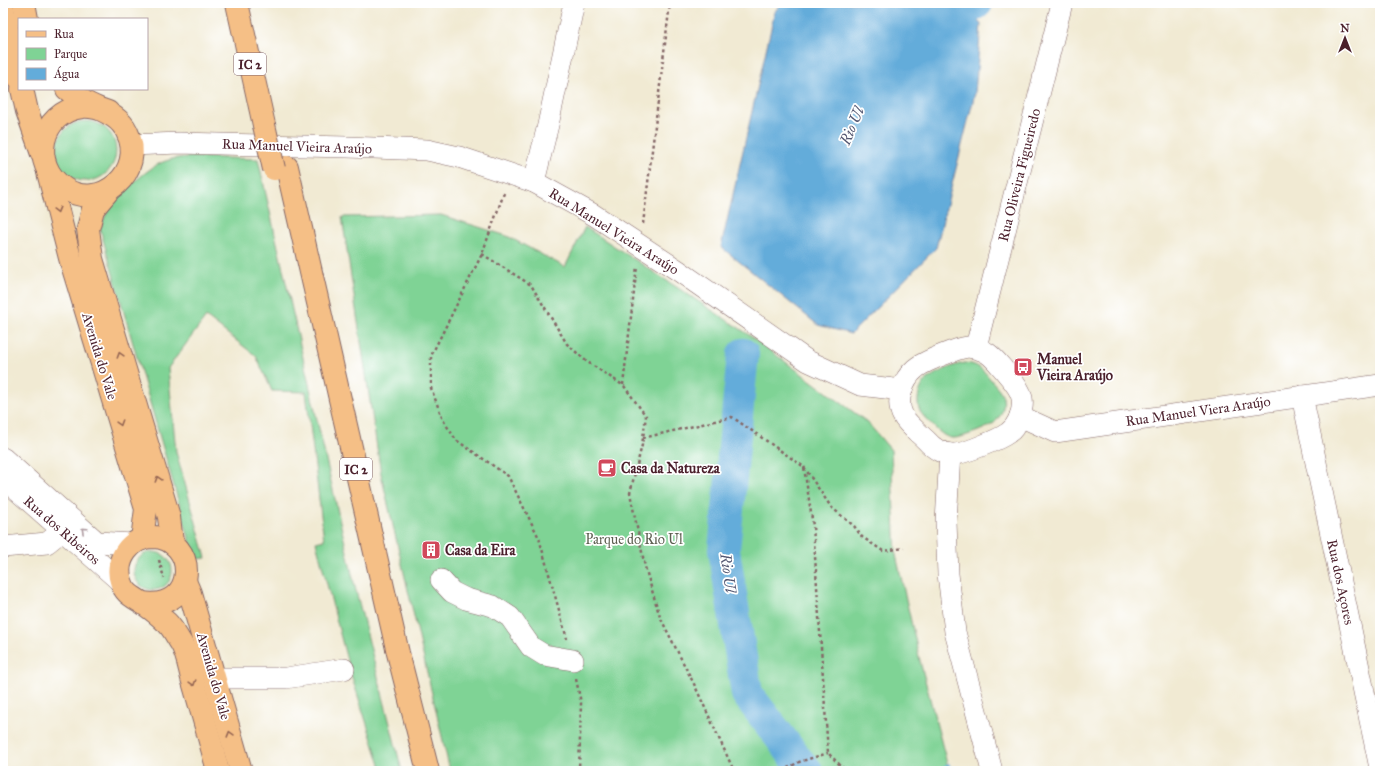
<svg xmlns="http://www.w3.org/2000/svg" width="1383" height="774" font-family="'IM FELL Great Primer',serif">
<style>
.green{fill:#7fd395;stroke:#647960}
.water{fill:#63acda;stroke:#566682}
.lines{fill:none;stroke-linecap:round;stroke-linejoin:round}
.stream{stroke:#63acda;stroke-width:5.5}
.river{stroke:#63acda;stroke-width:32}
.minor-casing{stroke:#846666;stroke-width:22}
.major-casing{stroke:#846666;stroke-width:24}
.highway-casing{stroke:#846666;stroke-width:24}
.path{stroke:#846666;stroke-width:2.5;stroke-dasharray:3 3;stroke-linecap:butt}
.minor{stroke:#fff;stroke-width:21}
.major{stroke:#f5bf86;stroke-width:22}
.highway{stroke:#f5bf86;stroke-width:22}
.highway-bridge-casing{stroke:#846666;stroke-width:24;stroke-linecap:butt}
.highway-bridge{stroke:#f5bf86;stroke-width:22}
.oneway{stroke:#976754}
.oneway2{stroke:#ae9aa0}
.labels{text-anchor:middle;stroke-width:3.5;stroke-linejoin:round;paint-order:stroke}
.shield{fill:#fff;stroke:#80626b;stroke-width:1}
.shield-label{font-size:13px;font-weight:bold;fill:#4a1f2b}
.street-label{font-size:14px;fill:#4a1f2b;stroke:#fff}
.poi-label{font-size:14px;font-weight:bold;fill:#4a1f2b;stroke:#fff;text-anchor:start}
.park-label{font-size:14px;fill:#5d5e50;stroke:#fff}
.water-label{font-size:15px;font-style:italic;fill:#545771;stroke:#fff}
</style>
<rect width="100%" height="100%" fill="#fff"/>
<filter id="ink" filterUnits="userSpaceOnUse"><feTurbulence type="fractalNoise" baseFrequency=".025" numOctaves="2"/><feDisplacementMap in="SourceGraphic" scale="8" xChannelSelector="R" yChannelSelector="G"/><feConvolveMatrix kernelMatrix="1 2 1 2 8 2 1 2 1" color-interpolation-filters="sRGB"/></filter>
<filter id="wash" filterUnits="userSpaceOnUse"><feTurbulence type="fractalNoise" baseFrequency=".012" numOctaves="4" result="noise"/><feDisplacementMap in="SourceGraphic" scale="16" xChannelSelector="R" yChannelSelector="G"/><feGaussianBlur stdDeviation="0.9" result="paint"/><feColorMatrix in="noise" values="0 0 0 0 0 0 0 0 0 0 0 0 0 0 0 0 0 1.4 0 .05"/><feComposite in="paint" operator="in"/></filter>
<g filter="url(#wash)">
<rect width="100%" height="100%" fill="#f1ead3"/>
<!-- green -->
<g class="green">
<circle cx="86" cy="151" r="30"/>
<path d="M194,157L258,159L354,583L402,771H382L349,668L316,542L324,540L306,392L272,391L256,356L206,317L168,368L176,452L206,558L195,559L100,229C103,223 105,214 109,209C119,195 147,168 163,162C173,158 183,157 194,157Z"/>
<polygon points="441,215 507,236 565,267 585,227 745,332 867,422 891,450 896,555 920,661 949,771 450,771 381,474 342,217"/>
<path d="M965,363C979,364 984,371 992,381C996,386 1002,391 1003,398C1005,407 1001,417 994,423C988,428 960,439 952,438C945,437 941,433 936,429C931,423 923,417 920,411C915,400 920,384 929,378C937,372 956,364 965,363Z"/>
<circle cx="153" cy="571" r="19"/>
</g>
<!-- water -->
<polygon class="water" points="782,3 956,3 981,24 975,93 936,248 851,334 818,325 721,247 775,11"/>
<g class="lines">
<!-- stream -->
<polyline class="stream" points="942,771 948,767"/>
<!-- river -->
<g class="river">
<polyline points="928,35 977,3"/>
<polyline points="743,354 724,550 747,694 799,762 807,771"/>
</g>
</g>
</g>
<g filter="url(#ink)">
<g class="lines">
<defs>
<g id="minor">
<polyline points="132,145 179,143 347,147 427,150 459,157 534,182 594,215 679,271 808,361 860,385 902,390"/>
<polyline points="534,182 548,125 574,3"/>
<path d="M968,347C987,349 992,356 1004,370C1011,379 1020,387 1022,398C1024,410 1018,426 1008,433C1000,439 962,455 952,454C941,454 933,448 926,440C920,434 907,424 903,416C895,401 903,379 915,369C922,362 958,348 968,347Z"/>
<polyline points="976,347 1062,3"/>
<polyline points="1302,396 1380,768"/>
<polyline points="1020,416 1055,432 1380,385"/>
<polyline points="950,454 946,522 948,574 955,632 992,771"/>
<polyline points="3,458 97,542 133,544"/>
<polyline points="3,478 121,582"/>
<polyline points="3,547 47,543 62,531"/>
<polyline points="441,580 452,592 466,599 493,606 510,617 531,647 544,655 573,660"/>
<polyline points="215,680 224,678 286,678 344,669"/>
</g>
<g id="major">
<polyline points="24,3 27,19"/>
<polyline points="3,9 19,78"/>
<polyline points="22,89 27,111 42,154"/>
<path d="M67,89C73,94 79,99 87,103C102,111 119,115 127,132C147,171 100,213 64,188C29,165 40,112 82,107C91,106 100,109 108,112"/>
<polyline points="48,172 70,258 146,509 142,539"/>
<polyline points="109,190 93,209 88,229 92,259 169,517 172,543"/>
<polyline points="185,581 190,593 241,771"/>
<path d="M143,603C199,611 198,538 153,537C131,537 114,560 121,581C125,595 134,597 144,604C151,609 159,615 165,621C172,626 176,636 181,643C187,653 189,667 192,678C201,709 210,740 218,771"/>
</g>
<g id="highway">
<polyline points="237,3 264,125"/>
<polyline points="287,167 398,653 428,771"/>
</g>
</defs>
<!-- minor casing -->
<use href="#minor" class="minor-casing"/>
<!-- major casing -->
<use href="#major" class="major-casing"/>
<!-- highway casing -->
<use href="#highway" class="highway-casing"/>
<!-- path -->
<g class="path">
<polyline points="504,193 482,254 431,356 431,388 443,420 456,440 508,476 539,538 567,639"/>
<polyline points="643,224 670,3"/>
<polyline points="482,254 531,285 567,344 586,361 624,386 646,416 642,445 630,493 645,567 660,617 695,686 734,771"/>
<polyline points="623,385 637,266"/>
<polyline points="643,438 732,417 804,467 813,526 828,753 846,771"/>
<polyline points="804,467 831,507 854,526 862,537 883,551 904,548"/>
<polyline points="159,560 164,578"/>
<polyline points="576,679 581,703 579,771"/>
<polyline points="782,771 799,762 828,753"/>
</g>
<!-- minor -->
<use href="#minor" class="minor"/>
<!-- major -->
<use href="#major" class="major"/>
<!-- highway -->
<use href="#highway" class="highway"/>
<defs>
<polyline id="highway-bridge" points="264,125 274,169"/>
</defs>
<!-- highway-bridge casing -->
<use href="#highway-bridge" class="highway-bridge-casing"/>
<!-- highway-bridge -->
<use href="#highway-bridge" class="highway-bridge"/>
</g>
<!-- one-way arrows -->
<defs><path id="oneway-chevron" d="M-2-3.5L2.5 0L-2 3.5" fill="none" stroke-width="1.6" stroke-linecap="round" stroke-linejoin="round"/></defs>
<g class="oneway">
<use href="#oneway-chevron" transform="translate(57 210) rotate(75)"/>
<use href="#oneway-chevron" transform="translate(120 355) rotate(-107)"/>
<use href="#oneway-chevron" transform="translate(120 423) rotate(73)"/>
<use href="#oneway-chevron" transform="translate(158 479) rotate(-107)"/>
<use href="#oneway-chevron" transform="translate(193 683) rotate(73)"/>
<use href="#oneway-chevron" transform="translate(230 734) rotate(-106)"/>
</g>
<use class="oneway2" href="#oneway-chevron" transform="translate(84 530) rotate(-138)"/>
</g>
<!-- icons -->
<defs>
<symbol id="bus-square" viewBox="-11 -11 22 22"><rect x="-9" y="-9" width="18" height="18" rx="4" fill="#d1495b" stroke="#fff"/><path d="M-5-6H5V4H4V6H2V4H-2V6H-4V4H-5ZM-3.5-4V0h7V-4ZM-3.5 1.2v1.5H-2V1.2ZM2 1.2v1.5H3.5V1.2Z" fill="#fff"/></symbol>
<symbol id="cafe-square" viewBox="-11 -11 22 22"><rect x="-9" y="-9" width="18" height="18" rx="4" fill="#d1495b" stroke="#fff"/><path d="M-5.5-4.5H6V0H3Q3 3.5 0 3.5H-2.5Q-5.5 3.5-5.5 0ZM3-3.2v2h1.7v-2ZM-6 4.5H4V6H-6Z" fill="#fff"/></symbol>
<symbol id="building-square" viewBox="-11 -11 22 22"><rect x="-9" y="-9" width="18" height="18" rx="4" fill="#d1495b" stroke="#fff"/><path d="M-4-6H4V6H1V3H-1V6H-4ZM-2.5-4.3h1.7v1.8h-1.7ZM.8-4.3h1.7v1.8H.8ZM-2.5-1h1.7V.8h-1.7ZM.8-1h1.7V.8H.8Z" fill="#fff"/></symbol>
</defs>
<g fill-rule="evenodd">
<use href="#bus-square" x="1012" y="356" width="22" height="22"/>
<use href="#cafe-square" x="596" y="457" width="22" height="22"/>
<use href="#building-square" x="420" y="539" width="22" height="22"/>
</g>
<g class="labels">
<!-- shield labels -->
<g class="shield">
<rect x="234" y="53" width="32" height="22" rx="3"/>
<rect x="340" y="458" width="32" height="22" rx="3"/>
</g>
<g class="shield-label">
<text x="250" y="69">IC 2</text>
<text x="356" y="474">IC 2</text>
</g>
<!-- street labels -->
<g class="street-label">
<text transform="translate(297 146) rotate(2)" y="5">Rua Manuel Vieira Araújo</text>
<text transform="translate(1019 175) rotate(-76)" y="5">Rua Oliveira Figueiredo</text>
<text transform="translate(614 231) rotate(32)" y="5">Rua Manuel Vieira Araújo</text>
<text transform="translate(100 356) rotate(73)" y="5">Avenida do Vale</text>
<text transform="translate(1198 411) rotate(-8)" y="5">Rua Manuel Viera Araújo</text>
<text transform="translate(62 530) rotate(41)" y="5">Rua dos Ribeiros</text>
<text transform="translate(1341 582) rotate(78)" y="5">Rua dos Açores</text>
<text transform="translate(214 676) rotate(74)" y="5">Avenida do Vale</text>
</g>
<!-- poi labels -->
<g class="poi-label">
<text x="1037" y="364">Manuel<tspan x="1037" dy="16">Vieira Araújo</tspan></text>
<text x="621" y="473">Casa da Natureza</text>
<text x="445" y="555">Casa da Eira</text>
</g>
<!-- park labels -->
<g class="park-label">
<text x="634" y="544">Parque do Rio Ul</text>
</g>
<!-- water labels -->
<g class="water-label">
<text transform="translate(852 126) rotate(-67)" y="5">Rio Ul</text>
<text transform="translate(728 573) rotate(82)" y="5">Rio Ul</text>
</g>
</g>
<!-- margin -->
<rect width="1383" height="774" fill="none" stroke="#fff" stroke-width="16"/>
<!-- legend -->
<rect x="18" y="18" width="130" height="72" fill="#ffffff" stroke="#b7a5aa"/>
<rect x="26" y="31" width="20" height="6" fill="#f5bf86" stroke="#b7a5aa"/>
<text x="54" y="38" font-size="12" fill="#4a1f2b">Rua</text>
<rect x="26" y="48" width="20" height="12" fill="#7fd395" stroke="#b7a5aa"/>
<text x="54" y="58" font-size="12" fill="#4a1f2b">Parque</text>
<rect x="26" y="68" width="20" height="12" fill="#63acda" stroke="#b7a5aa"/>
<text x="54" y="78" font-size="12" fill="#4a1f2b">Água</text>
<!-- north arrow -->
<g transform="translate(1345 38)" stroke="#ffffff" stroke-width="3" paint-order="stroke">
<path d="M0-3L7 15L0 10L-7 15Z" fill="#4a1f2b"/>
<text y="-6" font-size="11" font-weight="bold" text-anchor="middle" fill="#4a1f2b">N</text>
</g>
</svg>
